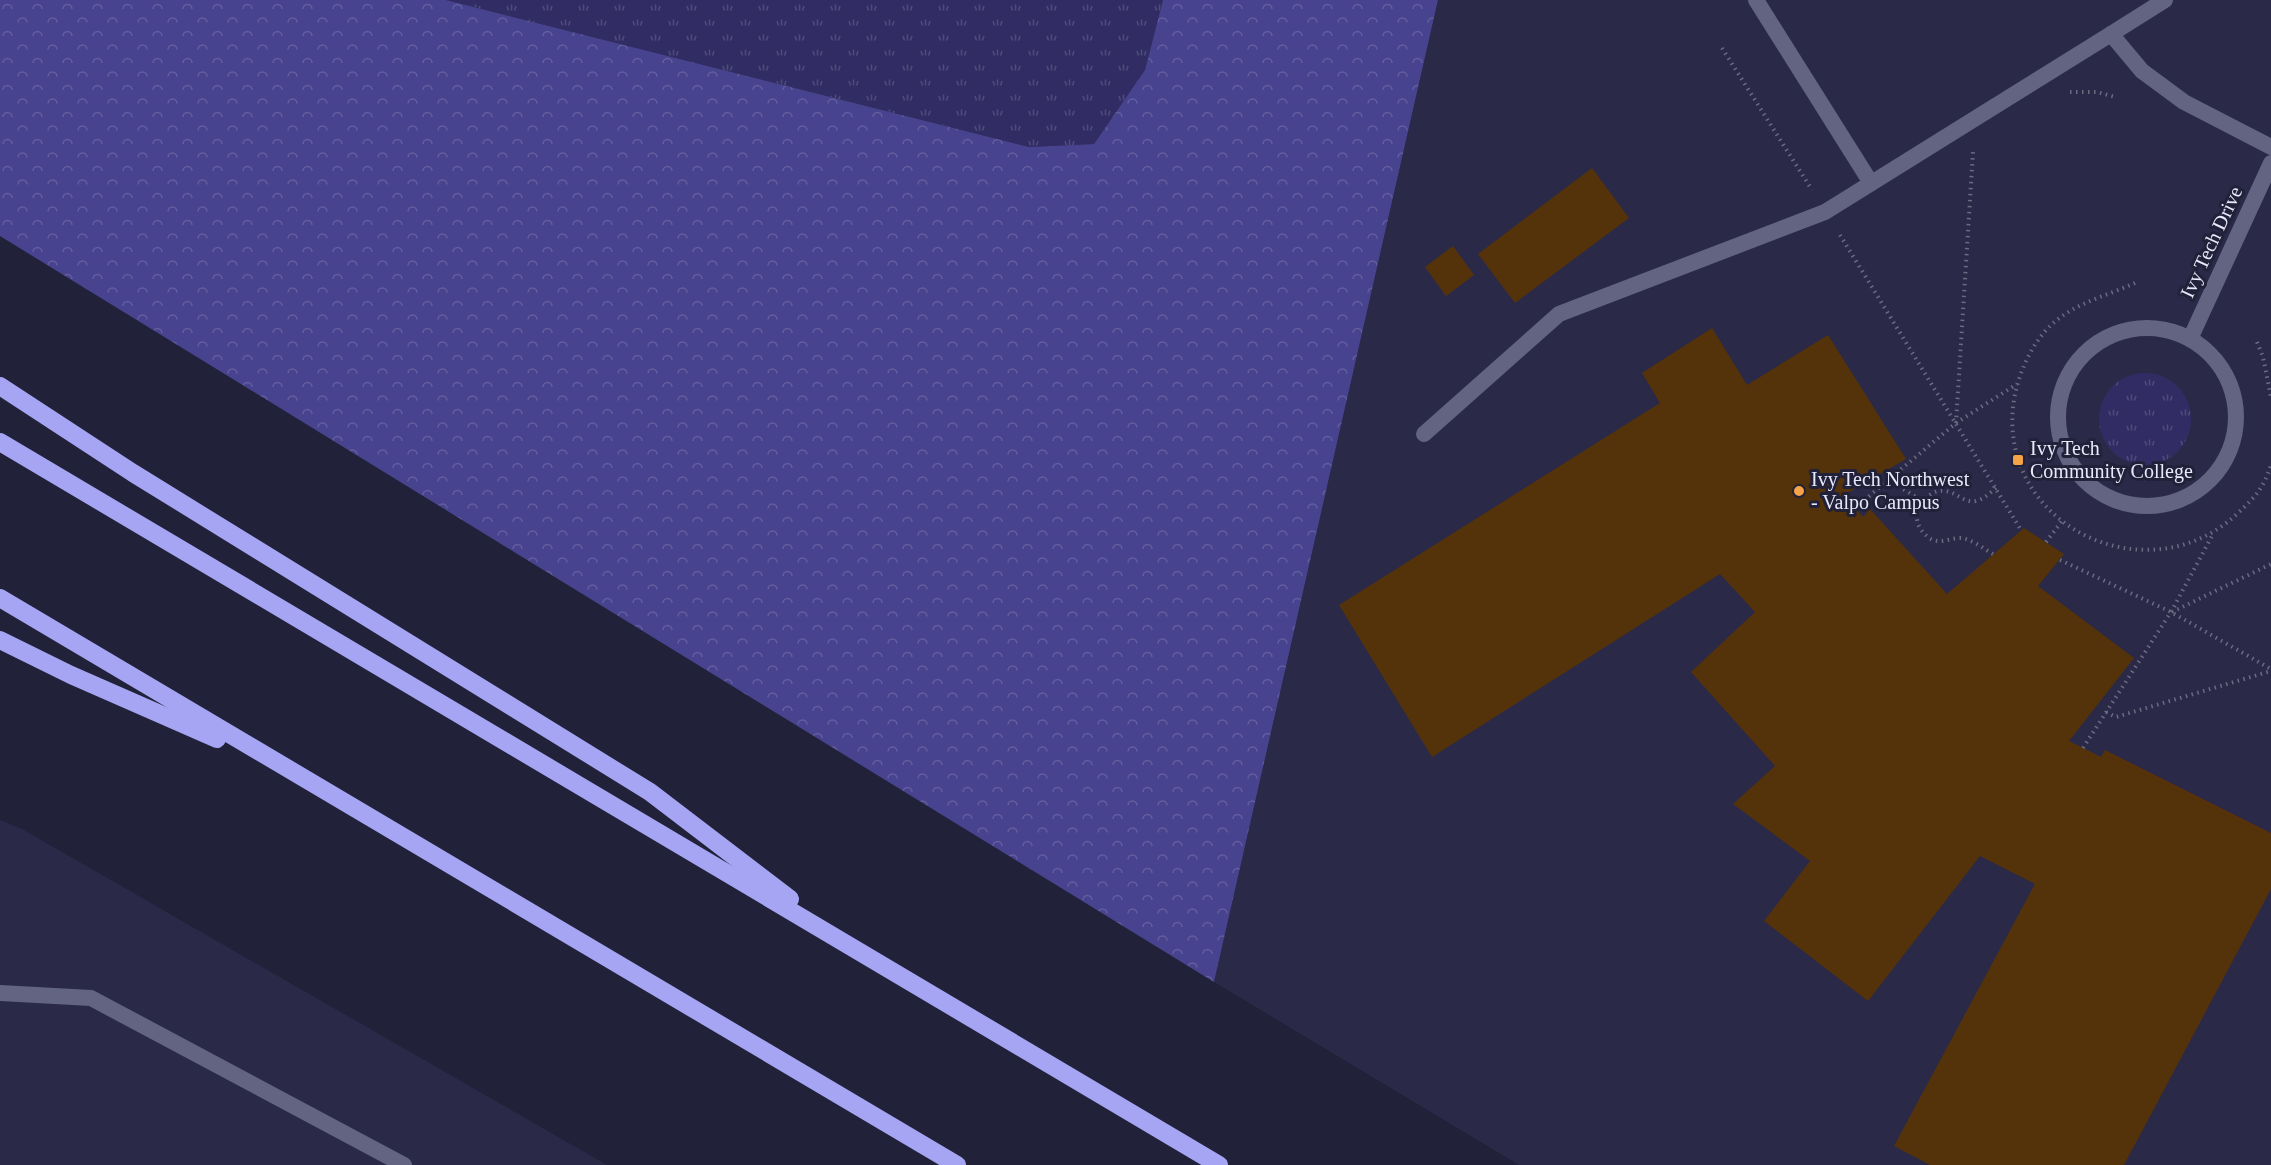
<svg xmlns="http://www.w3.org/2000/svg" width="2271" height="1165" font-family="Georgia,serif">
<style>
.built{fill:#2a2948}
.grass{fill:url(#grass-tufts)}
.forest{fill:url(#forest-crowns)}
.building{fill:#55330a}
.lines{fill:none;stroke-linecap:round;stroke-linejoin:round}
.path{stroke:#6b6b81;stroke-width:4;stroke-dasharray:1.5 4.5;stroke-linecap:butt}
.service{stroke:#636481;stroke-width:16}
.minor{stroke:#636481;stroke-width:16}
.motorway{stroke:#a5a5f3;stroke-width:18}
.poi-dot{fill:#f6a246;stroke:#21213a;stroke-width:2}
.labels{text-anchor:middle;stroke-width:6;stroke-linejoin:round;paint-order:stroke}
.street-label{font-size:20px;fill:#e8e9fa;stroke:#21213a}
.poi-label{font-size:20px;fill:#e8e9fa;stroke:#21213a;text-anchor:start}
</style>
<defs>
<pattern id="grass-tufts" width="24" height="20" patternUnits="userSpaceOnUse" patternTransform="scale(1.5)"><rect width="24" height="20" fill="#312d64"/><path d="M3 7l-1-3M5 7V3M7 7l1-3M15 17l-1-3M17 17v-4M19 17l1-3" fill="none" stroke="#4f4b7b"/></pattern>
<pattern id="forest-crowns" width="20" height="18" patternUnits="userSpaceOnUse" patternTransform="scale(1.5)"><rect width="20" height="18" fill="#48438e"/><path d="M2 6a3 3 0 1 1 6 0M12 15a3 3 0 1 1 6 0" fill="none" stroke="#625e9f"/></pattern>
</defs>
<rect width="100%" height="100%" fill="#21213a"/>
<!-- built -->
<g class="built">
<polygon points="1438,0 2271,0 2271,1165 1519,1165 1214,982"/>
<polygon points="0,820 22,829 607,1165 0,1165"/>
</g>
<!-- grass -->
<g class="grass">
<polygon points="446,0 1163,0 1145,70 1094,144 1029,147"/>
<circle cx="2145" cy="419" r="46"/>
</g>
<!-- forest -->
<polygon class="forest" points="0,0 446,0 1029,147 1094,144 1145,70 1163,0 1438,0 1214,982 0,236"/>
<!-- building -->
<g class="building">
<polygon points="1592,168 1629,218 1515,303 1478,254"/>
<polygon points="1453,246 1474,275 1446,296 1425,267"/>
<polygon points="1712,328 1747,385 1828,335 1906,459 1844,495 1855,508 1863,517 1870,509 1947,594 2024,528 2064,554 2038,586 2134,658 2069,741 2101,757 2105,750 2271,833 2271,889 2124,1165 1930,1165 1894,1146 2035,884 1980,856 1868,1001 1764,921 1810,861 1733,804 1775,766 1691,672 1755,612 1720,574 1432,757 1339,605 1660,403 1642,373"/>
</g>
<g class="lines">
<!-- path -->
<g class="path">
<polyline points="1722,48 1812,190"/>
<polyline points="2070,92 2097,92 2115,97"/>
<polyline points="1840,235 2021,530"/>
<path d="M2135,283C2109,295 2079,302 2057,320C2035,337 2021,367 2015,394C1990,522 2146,600 2238,513C2256,496 2263,489 2271,465"/>
<polyline points="2257,342 2263,357 2271,397"/>
<polyline points="1956,423 1973,152"/>
<polyline points="1888,480 1923,501"/>
<polyline points="1855,508 1956,423 2017,384"/>
<polyline points="2046,542 2062,521"/>
<path d="M1993,554C1984,549 1972,539 1961,538C1949,538 1939,545 1929,538C1923,533 1918,527 1917,519C1916,505 1931,488 1946,491C1957,493 1964,503 1976,501C1984,499 1990,493 1996,488"/>
<polyline points="2060,560 2171,612 2271,669"/>
<polyline points="2172,612 2271,564"/>
<polyline points="2106,712 2116,717 2271,671"/>
<polyline points="2083,748 2171,612 2212,536"/>
</g>
<!-- service -->
<g class="service">
<polyline points="1756,0 1871,183"/>
<polyline points="2111,34 2165,0"/>
<polyline points="1424,434 1559,314 1825,212 2111,34 2142,71 2184,102 2271,147"/>
<polyline points="0,993 91,998 404,1165"/>
</g>
<!-- minor -->
<g class="minor">
<circle cx="2147" cy="417" r="89"/>
<polyline points="2190,339 2271,163"/>
</g>
<!-- motorway -->
<g class="motorway">
<polyline points="0,386 133,473 650,792 790,899"/>
<polyline points="0,442 1219,1165"/>
<polyline points="0,598 957,1165"/>
<polyline points="0,640 71,675 217,739"/>
</g>
</g>
<!-- markers -->
<g class="poi-dot">
<rect x="2012" y="454" width="12" height="12" rx="3"/>
<circle cx="1799" cy="491" r="6"/>
</g>
<g class="labels">
<!-- street labels -->
<g class="street-label">
<text transform="translate(2211 242) rotate(-65)" y="7">Ivy Tech Drive</text>
</g>
<!-- poi labels -->
<g class="poi-label">
<text x="2030" y="455">Ivy Tech<tspan x="2030" dy="23">Community College</tspan></text>
<text x="1811" y="486">Ivy Tech Northwest<tspan x="1811" dy="23">- Valpo Campus</tspan></text>
</g>
</g>
</svg>
